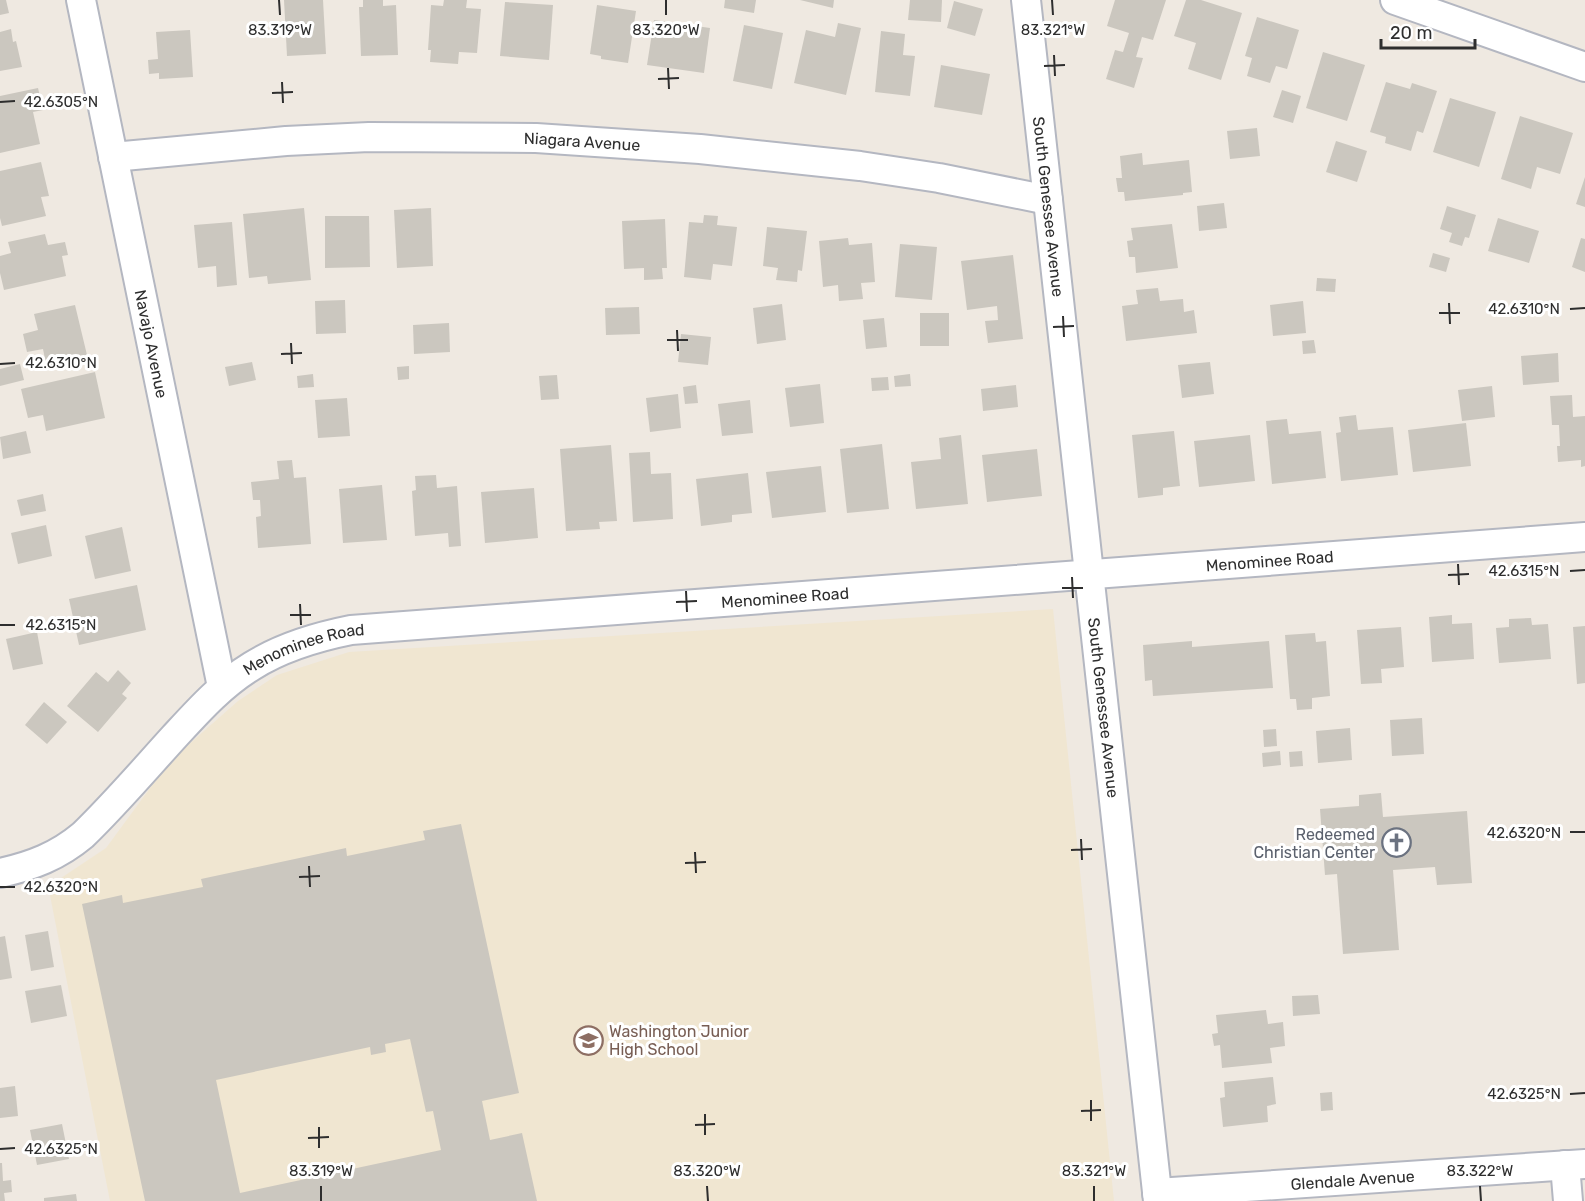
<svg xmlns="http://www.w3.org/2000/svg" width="1585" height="1201" font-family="Rubik,sans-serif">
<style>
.education{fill:#f0e6d1}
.building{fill:#cbc7bf;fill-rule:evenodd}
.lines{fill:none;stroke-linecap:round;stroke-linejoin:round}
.minor-casing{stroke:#b4b7c1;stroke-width:32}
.minor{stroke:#fff;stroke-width:28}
.ticks{fill:none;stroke:#2e2e2e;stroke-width:2}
.labels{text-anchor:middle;stroke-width:6;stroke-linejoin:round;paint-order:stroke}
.street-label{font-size:16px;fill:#2e2e2e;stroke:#fff}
.worship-label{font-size:16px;fill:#5b616d;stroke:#fff;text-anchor:end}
.education-label{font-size:16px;fill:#785e54;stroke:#fff;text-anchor:start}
.ticks-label{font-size:15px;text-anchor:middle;fill:#2e2e2e;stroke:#fff;stroke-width:6;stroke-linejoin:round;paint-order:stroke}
</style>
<rect width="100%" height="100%" fill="#efe9e1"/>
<!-- education -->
<polygon class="education" points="1053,609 1114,1201 110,1201 47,880 61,878 106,848 170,761 238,701 277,675 349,652"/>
<!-- building -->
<g class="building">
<polygon points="0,0 6,0 9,13 0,15"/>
<polygon points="284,0 323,0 326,54 287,56"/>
<polygon points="363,0 383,0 383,6 396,5 398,55 361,56 359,7 363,7"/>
<polygon points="444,0 467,0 466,8 481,9 477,53 459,52 458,64 430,62 431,50 428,50 431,5 443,6"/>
<polygon points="725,0 756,0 754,13 724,8"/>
<polygon points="800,0 834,0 833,8"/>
<polygon points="910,0 942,0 941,22 908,20"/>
<polygon points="1115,0 1166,0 1153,40 1142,37 1136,57 1143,58 1134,88 1106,79 1115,50 1123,52 1129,33 1107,26"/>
<polygon points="1186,0 1201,0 1242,13 1221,80 1188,69 1196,43 1174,36"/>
<polygon points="954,1 983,9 975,36 947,28"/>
<polygon points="505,2 553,5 549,60 500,56"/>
<polygon points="597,5 636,11 628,63 601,59 601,56 590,54"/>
<polygon points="1257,17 1299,30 1287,69 1276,66 1270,83 1247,76 1252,58 1245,56"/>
<polygon points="654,20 710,28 704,73 647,65"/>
<polygon points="838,23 861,28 846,95 794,83 806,30 835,37"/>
<polygon points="744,25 783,33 772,89 733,81"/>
<polygon points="11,29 13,42 16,41 22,67 0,71 0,32"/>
<polygon points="190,30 193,77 159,79 159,73 149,74 148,60 158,59 156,32"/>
<polygon points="881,31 905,34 903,55 915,56 910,96 875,92"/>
<polygon points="1323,52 1365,65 1347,121 1306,108"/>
<polygon points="941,65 990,74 982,115 934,107"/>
<polygon points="1386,82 1410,89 1412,83 1437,91 1423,133 1417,131 1411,151 1385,143 1386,137 1370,132"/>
<polygon points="38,88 43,110 33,112 40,144 0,153 0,96"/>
<polygon points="1282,90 1301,96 1293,123 1273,117"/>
<polygon points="1450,98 1496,112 1479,167 1433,152"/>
<polygon points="1520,116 1573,133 1560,174 1537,167 1531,189 1501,179"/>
<polygon points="1257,128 1260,156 1230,159 1227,131"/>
<polygon points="1336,141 1367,151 1357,182 1326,172"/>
<polygon points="1142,153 1143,165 1189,160 1192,192 1183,193 1183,195 1125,201 1124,192 1118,192 1116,178 1122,178 1120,156"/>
<polygon points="41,162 49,196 41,197 46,216 2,226 0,218 0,171"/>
<polygon points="1585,177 1585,207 1576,204"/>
<polygon points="1224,203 1227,228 1199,231 1197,206"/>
<polygon points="1447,206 1476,215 1469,238 1465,237 1462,246 1449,242 1452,233 1440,229"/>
<polygon points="304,208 311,280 268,284 267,276 249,278 243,214"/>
<polygon points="431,208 433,266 397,268 394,210"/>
<polygon points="704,215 718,216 717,225 737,227 732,266 713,264 711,280 684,277 689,222 703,223"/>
<polygon points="325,216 369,216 370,267 325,268"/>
<polygon points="1498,218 1539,231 1529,263 1488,251"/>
<polygon points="665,219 667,268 662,268 663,279 644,280 644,268 624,269 622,221"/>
<polygon points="232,222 237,285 217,287 216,266 198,268 194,225"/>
<polygon points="1172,224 1178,268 1136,273 1135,257 1129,257 1127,241 1133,240 1131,228"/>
<polygon points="767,227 807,231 802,271 798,270 797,282 776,280 778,268 763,266"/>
<polygon points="45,234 48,245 65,242 68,255 62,256 66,276 4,290 0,273 0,256 11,253 8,242"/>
<polygon points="848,238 849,245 872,243 875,282 861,283 863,299 839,301 838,285 823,287 819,241"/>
<polygon points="1581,238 1585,239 1585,272 1572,267"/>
<polygon points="900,244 937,247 932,300 895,297"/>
<polygon points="1433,253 1450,258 1446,272 1429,267"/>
<polygon points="1013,255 1023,339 988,343 985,321 998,320 997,306 967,310 961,261"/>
<polygon points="1317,278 1336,279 1335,292 1316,291"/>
<polygon points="1158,288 1160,301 1183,299 1184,312 1194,310 1197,333 1126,341 1122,306 1138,304 1136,290"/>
<polygon points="345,300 346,333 316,334 315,301"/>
<polygon points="1303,301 1306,333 1273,336 1270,305"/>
<polygon points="782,304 786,340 757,344 753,308"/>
<polygon points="75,305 87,355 46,364 43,349 27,352 23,334 38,330 34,314"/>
<polygon points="639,307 640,334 606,335 605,308"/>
<rect x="920" y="313" width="29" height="33"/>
<polygon points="884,318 887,347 866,349 863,320"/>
<polygon points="449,323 450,352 414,354 413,325"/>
<polygon points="681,334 711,337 708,365 678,362"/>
<polygon points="1314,340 1316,353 1303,354 1302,341"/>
<polygon points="1558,353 1559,382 1523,385 1521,356"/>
<polygon points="252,362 256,380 229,386 225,367"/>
<polygon points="1210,362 1214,394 1182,398 1178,365"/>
<polygon points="20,364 24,380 0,386 0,369"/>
<polygon points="409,366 409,379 398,380 397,367"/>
<polygon points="95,372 105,418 46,431 43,415 28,418 21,389"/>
<polygon points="313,374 314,387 298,388 297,376"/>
<polygon points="910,374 911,386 895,387 894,376"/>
<polygon points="557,375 559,399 541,400 539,376"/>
<polygon points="888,377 889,390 872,391 871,378"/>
<polygon points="820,384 824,423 790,427 785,388"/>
<polygon points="696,385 698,403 685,404 683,387"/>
<polygon points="1016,385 1018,407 983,411 981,389"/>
<polygon points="1492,386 1495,417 1462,421 1458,390"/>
<polygon points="678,394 681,428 650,432 646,398"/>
<polygon points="1572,395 1573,417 1585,416 1585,466 1581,467 1581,460 1558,462 1557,446 1560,446 1559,425 1552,425 1550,396"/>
<polygon points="347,398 350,436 318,438 315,400"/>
<polygon points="750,400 753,433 722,436 718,404"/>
<polygon points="1356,415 1358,430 1393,427 1398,475 1341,481 1336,433 1341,432 1339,417"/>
<polygon points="1287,419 1289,434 1321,431 1326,478 1272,484 1266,421"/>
<polygon points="1466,423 1471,466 1413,472 1408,430"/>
<polygon points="26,431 31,453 3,459 0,437"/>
<polygon points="1174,431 1180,486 1163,488 1163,495 1138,498 1132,435"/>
<polygon points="961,435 968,504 916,509 911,462 941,459 939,438"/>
<polygon points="1250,435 1255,481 1199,487 1194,441"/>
<polygon points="882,444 889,509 847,513 840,449"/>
<polygon points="611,445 617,521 599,522 600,529 566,531 560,449"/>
<polygon points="1037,449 1042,496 987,502 982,455"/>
<polygon points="650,452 651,474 671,473 673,519 633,522 629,453"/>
<polygon points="292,460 294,478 306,477 311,544 258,548 256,517 261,516 260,500 253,500 251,482 279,479 277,461"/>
<polygon points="821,466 826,512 772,518 766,472"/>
<polygon points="748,473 752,513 732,515 732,522 701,526 696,479"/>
<polygon points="436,475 437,488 457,486 461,546 449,547 448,533 415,536 412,491 416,490 415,476"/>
<polygon points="382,485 387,540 343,543 339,489"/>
<polygon points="534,488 538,538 485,543 481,492"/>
<polygon points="43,494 46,511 21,516 17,500"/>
<polygon points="46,525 52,556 18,564 11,533"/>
<polygon points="122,527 131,571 95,579 85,536"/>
<polygon points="137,585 146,630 79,645 69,599"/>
<polygon points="1452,615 1452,624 1472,623 1474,659 1432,662 1429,617"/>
<polygon points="1531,618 1532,625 1548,624 1551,659 1499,663 1496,628 1509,627 1509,619"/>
<polygon points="1585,626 1585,683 1577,684 1573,627"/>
<polygon points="1401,627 1404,667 1381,669 1382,683 1361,684 1357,630"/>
<polygon points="37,632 43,664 13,670 6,639"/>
<polygon points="1315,633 1316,642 1326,641 1330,696 1312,698 1312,709 1297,710 1296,699 1290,699 1285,635"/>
<polygon points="1192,641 1192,647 1269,641 1273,688 1153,696 1152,680 1145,681 1143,645"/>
<polygon points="118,670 131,683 122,694 127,698 98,732 67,706 96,672 108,682"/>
<polygon points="44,702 67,722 47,744 25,725"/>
<polygon points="1422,718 1424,754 1392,756 1390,720"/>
<polygon points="1350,728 1352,760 1318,763 1316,731"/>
<polygon points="1276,729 1277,746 1264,747 1263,730"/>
<polygon points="1280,751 1281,765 1263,767 1262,753"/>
<polygon points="1302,751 1303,766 1290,767 1289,752"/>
<polygon points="1381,793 1383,817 1467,811 1472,883 1437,885 1435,867 1393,870 1399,950 1343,954 1337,874 1325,875 1320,809 1359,806 1359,795"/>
<path d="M461,824L519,1093L482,1101L490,1140L522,1133L537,1201H145L82,904L122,895L123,903L203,887L201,879L346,848L347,856L425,840L423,831ZM410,1039L426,1112L433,1111L441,1150L240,1193L216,1080L370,1047L371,1055L386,1052L385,1044Z"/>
<polygon points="48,931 54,967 31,971 25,935"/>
<polygon points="5,936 12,978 0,980 0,937"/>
<polygon points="61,985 67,1016 31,1023 25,991"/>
<polygon points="1318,995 1320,1014 1293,1016 1292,996"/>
<polygon points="1266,1010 1268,1024 1283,1022 1285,1046 1270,1048 1272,1063 1222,1068 1220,1045 1214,1046 1212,1034 1218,1033 1216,1015"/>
<polygon points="1273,1077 1276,1104 1267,1106 1268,1122 1223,1127 1220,1098 1225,1097 1224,1082"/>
<polygon points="15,1086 18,1116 0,1118 0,1088"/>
<polygon points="1332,1092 1333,1110 1321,1111 1320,1093"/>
<polygon points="62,1124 69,1159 37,1165 30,1130"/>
<polygon points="0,1163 2,1163 3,1181 11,1180 12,1192 4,1193 5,1201 0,1201"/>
<polygon points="76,1194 77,1201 44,1201 44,1198"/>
</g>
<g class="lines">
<defs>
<g id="minor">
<path id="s1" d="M81,0L222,687"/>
<path id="s2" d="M1026,0L1158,1201"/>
<polyline points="1395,0 1585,67"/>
<path id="s3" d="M113,157L286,141L369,137L536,138L700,149L860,166L939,178L1048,200"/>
<path id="s4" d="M0,873C32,866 58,856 83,835C115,804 144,770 174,737C198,711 221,685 252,666C282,647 316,637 351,630L1585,537"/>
<polyline points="1565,1165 1568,1201"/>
<path id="s5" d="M1157,1193L1585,1164"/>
</g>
</defs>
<!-- minor casing -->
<use href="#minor" class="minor-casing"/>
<!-- minor -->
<use href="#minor" class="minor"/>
</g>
<!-- ticks -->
<path class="ticks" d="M279,0L280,15M666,0V15M1052,0L1053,15M1054,55L1055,76M1044,66L1065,65M668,68L669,89M658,79L679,78M282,82L283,103M272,93L293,92M0,102L15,101M1449,303L1450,324M1570,309L1585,308M1439,313H1460M1063,316L1064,337M1053,327L1074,326M677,330L678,351M667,340H688M291,343L292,364M281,354L302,353M0,364L15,363M1458,564L1459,585M1570,571L1585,570M1448,575L1469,574M1072,577L1073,598M1062,588H1083M686,591L687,612M676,602L697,601M300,604L301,625M290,615H311M0,625H15M1570,832H1585M1081,839L1082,860M1071,850L1092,849M695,852L696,873M685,863L706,862M309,866L310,887M299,877L320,876M0,887H15M1570,1094L1585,1093M1091,1100V1121M1081,1111L1101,1110M705,1114V1135M695,1125L715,1124M319,1127V1148M308,1138L329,1137M0,1149L15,1148M321,1186V1201M707,1186L708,1201M1094,1186V1201M1480,1186L1481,1201"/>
<!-- icons -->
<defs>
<symbol id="church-ring" viewBox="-11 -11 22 22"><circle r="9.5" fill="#fff" stroke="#6b7280" stroke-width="1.5"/><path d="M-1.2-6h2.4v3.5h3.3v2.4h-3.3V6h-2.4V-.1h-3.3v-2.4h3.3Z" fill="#6b7280"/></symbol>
<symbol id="school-ring" viewBox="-11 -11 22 22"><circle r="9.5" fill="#fff" stroke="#8d6e63" stroke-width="1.5"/><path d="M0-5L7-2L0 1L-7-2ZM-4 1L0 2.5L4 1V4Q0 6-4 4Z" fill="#8d6e63"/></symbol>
</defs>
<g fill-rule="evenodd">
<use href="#church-ring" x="1380" y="826" width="33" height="33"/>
<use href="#school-ring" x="572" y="1024" width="33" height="33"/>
</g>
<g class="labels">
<!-- street labels -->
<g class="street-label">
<text dy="6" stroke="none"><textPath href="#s3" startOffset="470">Niagara Avenue</textPath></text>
<text dy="6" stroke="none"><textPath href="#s2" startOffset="208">South Genessee Avenue</textPath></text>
<text dy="6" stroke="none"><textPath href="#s1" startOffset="351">Navajo Avenue</textPath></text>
<text dy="6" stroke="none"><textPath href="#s4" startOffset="1359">Menominee Road</textPath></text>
<text dy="6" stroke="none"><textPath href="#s4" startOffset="873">Menominee Road</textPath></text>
<text dy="6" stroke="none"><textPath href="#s4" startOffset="387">Menominee Road</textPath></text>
<text dy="6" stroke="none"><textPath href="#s2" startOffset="712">South Genessee Avenue</textPath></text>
<text dy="6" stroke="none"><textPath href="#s5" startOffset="196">Glendale Avenue</textPath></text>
</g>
<!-- worship labels -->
<g class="worship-label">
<text x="1375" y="840">Redeemed<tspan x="1375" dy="18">Christian Center</tspan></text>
</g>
<!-- education labels -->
<g class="education-label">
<text x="609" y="1037">Washington Junior<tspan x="609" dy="18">High School</tspan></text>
</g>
</g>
<g class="ticks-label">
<text x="280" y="35">83.319°W</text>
<text x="666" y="35">83.320°W</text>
<text x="1053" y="35">83.321°W</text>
<text x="61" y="107">42.6305°N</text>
<text x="1524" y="314">42.6310°N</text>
<text x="61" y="368">42.6310°N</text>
<text x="1524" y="576">42.6315°N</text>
<text x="61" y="630">42.6315°N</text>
<text x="1524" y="838">42.6320°N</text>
<text x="61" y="892">42.6320°N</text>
<text x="1524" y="1099">42.6325°N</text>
<text x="61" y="1154">42.6325°N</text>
<text x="321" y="1176">83.319°W</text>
<text x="707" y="1176">83.320°W</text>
<text x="1094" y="1176">83.321°W</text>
<text x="1480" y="1176">83.322°W</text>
</g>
<!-- scale -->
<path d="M1381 39v9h94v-9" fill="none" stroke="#2e2e2e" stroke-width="3"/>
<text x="1390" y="39" font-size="18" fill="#2e2e2e" stroke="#ffffff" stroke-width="4.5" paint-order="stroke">20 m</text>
</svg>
